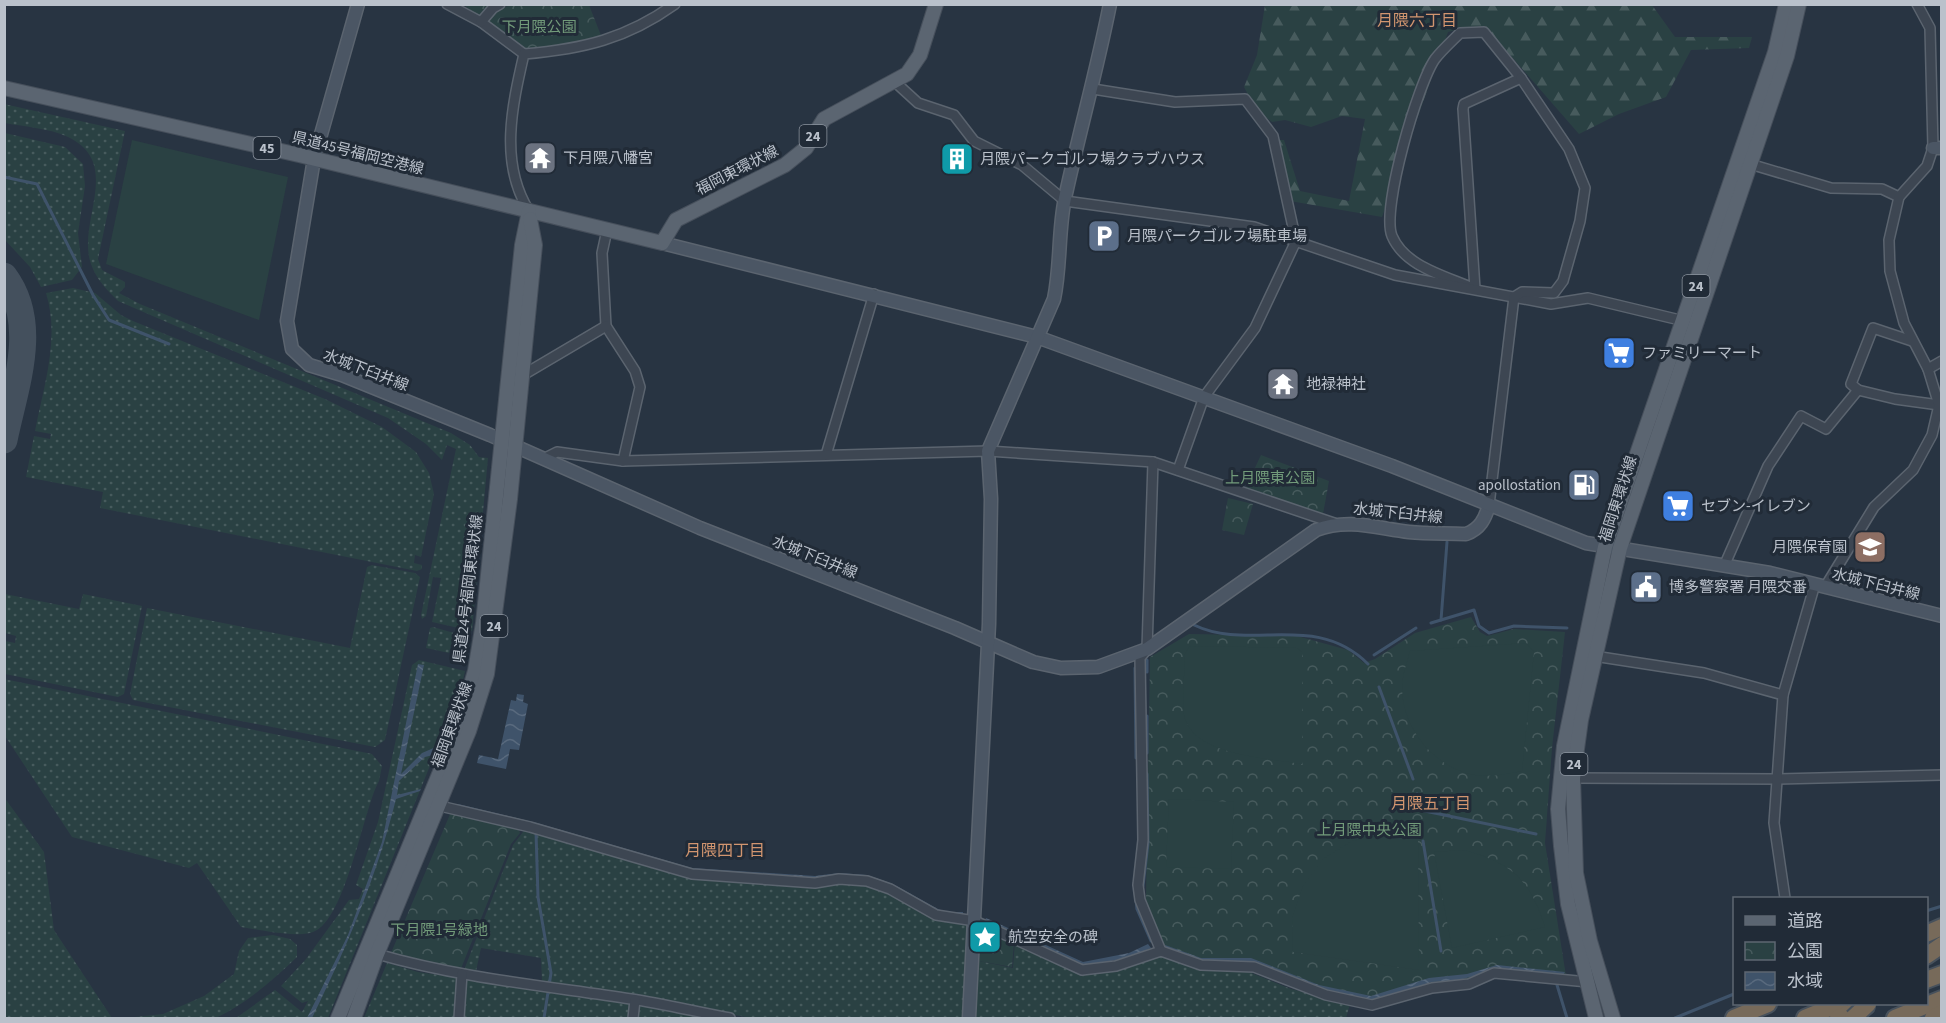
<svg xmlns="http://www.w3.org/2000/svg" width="1946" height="1023" font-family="'Source Sans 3','Noto Sans JP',sans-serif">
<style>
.grass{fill:url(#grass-dots)}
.forest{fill:url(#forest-firs)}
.park{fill:url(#park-crowns)}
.pitch{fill:#2a4143}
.water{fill:url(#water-waves)}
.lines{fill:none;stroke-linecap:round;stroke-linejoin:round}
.stream{stroke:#3f536a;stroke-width:3}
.taxiway{stroke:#44505d;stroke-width:27}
.street-casing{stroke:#5b646f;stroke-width:12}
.secondary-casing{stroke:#5b646f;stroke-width:15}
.primary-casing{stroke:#464f5b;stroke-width:16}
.highway-casing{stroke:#47515c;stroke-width:20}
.street{stroke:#3d4652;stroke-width:9}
.secondary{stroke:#4b5664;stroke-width:12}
.primary{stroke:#5b6571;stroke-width:14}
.highway{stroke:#776a5a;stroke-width:16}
.highway-bridge-casing{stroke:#47515c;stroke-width:20;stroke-linecap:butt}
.highway-bridge{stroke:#776a5a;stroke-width:16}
.labels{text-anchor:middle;stroke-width:6;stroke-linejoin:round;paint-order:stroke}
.shield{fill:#212b37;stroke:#8c949f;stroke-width:1.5}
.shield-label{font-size:14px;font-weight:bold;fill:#bac1cb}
.park-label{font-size:15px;fill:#729b7a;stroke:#212b37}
.street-label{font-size:15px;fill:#bac1cb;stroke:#212b37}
.poi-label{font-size:15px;fill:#bac1cb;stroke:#212b37;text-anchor:start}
.neighbourhood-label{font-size:16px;fill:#d1956f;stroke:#212b37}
</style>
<defs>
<pattern id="grass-dots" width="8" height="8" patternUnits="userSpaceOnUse" patternTransform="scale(1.5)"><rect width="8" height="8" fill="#2a4143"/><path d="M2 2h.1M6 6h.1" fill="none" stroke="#475b5d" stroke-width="1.8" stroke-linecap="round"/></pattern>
<pattern id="forest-firs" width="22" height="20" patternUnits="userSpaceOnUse" patternTransform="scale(1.5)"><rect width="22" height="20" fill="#2a4143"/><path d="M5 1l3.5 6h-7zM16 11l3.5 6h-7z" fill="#475b5d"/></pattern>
<pattern id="park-crowns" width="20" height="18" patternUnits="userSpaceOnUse" patternTransform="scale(1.5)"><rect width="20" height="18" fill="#2a4143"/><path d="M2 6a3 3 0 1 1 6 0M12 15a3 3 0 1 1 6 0" fill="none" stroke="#475b5d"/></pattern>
<pattern id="water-waves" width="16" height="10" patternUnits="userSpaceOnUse" patternTransform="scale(1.5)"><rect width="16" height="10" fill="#3f536a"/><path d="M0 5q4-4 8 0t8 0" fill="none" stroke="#596a7e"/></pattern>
</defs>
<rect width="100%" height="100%" fill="#283442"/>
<!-- grass -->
<g class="grass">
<path d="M4,104L125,131L98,259L102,270L125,282V287L119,293L140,304L451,433L470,445L479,457L488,458L472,631L432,622L441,578L433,577L426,616L422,619L421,615L456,449L447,445L442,460L426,444L388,418L118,301C107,290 96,279 91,264C76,222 124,164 68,137C49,128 25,127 5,123Z"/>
<polygon points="5,133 65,147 83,164 85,186 78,233 82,267 72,280 41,287 30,267 5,240"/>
<path d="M73,288L95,293L121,315L133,321L325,399L382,427L416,452L429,473L434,494L421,557L415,555L414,563L422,565V569L417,571L100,508L103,492L26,477L34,436L50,439L51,434L35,431C44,385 60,338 46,293Z"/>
<polygon points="372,565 415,573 420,577 385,740 375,747 133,700 130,694 147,608 350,648 367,567"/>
<polygon points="5,594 79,609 83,594 142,606 124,694 118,697 5,674 5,641 15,643 16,636 5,633"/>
<polygon points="433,627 454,633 449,653 426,648 430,628"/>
<polygon points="459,632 471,634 467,658 455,652"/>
<polygon points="419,660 465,671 461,689 328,1018 236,1018 275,990 302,1012 308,1001 302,1003 281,986 306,959 349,900 359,899 363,889 356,885 357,882 378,822 412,665"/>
<path d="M4,679L372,754L382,766L379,781C363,809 345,927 310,933C289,937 262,930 241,927L197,863L189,868L72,837L5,736Z"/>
<polygon points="4,797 44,852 54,930 112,1018 5,1018"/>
<polygon points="526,828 670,871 866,884 968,923 964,1018 751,1018 619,993 551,983 542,981 541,958 481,948 476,971 464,970 513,845"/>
<path d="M273,935L290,939L297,945V957C272,981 247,1003 216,1018H125L163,1014L204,996L234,974L239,951L248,938Z"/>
<polygon points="1015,941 1081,975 1116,970 1153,957 1161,956 1194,969 1249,972 1291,989 1350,1004 1346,1018 976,1018 979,961 1013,968"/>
<polygon points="387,963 418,972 454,977 459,980 455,1018 364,1018"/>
<polygon points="466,980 627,1002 631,1005 629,1018 462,1018"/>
<polygon points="640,1005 709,1018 635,1018 637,1007"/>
</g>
<!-- forest -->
<polygon class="forest" points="1265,5 1652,5 1675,37 1752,37 1749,48 1691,50 1666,97 1619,114 1579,134 1489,31 1468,27 1448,32 1382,217 1290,201 1276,140 1284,140 1300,191 1349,201 1365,119 1342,116 1311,127 1285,120 1272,122 1256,110 1244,87 1257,55"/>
<!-- park -->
<g class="park">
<polygon points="464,5 488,5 479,17"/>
<polygon points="511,5 589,5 602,38 526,51 485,21 494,11"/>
<polygon points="1261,455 1329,481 1323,514 1245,489"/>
<polygon points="1228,498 1253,504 1244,535 1222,530"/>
<polygon points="1471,617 1480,632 1487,636 1514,629 1565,632 1552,748 1545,843 1566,976 1493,971 1469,980 1371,1002 1319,990 1267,969 1201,963 1163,949 1146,900 1150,657 1189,634 1297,636 1348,650 1364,663 1375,659 1415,633"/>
<polygon points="451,812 518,827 520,833 511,844 460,971 421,964 391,953"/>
<polygon points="982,932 1014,942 1012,967 979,961"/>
</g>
<!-- pitch -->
<g class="pitch">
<polygon points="132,140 288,177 259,320 106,264"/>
<path d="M1526,643L1534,652L1522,771C1502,775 1483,779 1463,772C1426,759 1397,718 1403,678C1404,669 1408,660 1410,651Z"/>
<path d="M1195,646L1297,648L1302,652V764C1268,758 1197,756 1185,719C1181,707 1185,668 1185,654L1189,647Z"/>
<polygon points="1169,799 1234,802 1231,869 1166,867"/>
<polygon points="1385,834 1418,838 1419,970 1293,952 1292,918 1303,886 1323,859 1352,841"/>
<path d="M1464,850C1512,863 1530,880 1545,927L1452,948L1434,852Z"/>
</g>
<!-- water -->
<g class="water">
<path d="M418,664L424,665L401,774L422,753L436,747L433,755L425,757L399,781L397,795L421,789L420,791L396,799C377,876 347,947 312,1018H307L348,935L382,842Z"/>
<polygon points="517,694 524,695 523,702 528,704 519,750 510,749 506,769 477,763 479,755 498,759 511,700 516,701"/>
<polygon points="458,804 537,823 692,868 815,876 839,873 867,875 893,884 938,909 946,912 963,912 963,917 945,915 891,887 692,871 457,807"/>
<polygon points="986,918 1083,962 1129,953 1148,944 1151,948 1130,957 1087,966 1077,965 1031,940 984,922"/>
<polygon points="1165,945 1201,958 1251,958 1319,985 1371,996 1429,978 1467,974 1497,965 1565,972 1563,975 1498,969 1456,981 1431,982 1405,993 1371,1001 1325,991 1250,963 1200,962 1164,948"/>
</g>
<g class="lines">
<!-- stream -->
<g class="stream">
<polyline points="4,177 37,184 93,295 109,320 169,344"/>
<polyline points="1441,620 1447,542"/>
<polyline points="1431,623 1474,610 1479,626 1489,633 1514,626 1567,628"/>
<path d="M1194,625C1250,652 1315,611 1368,664"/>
<polyline points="1374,655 1416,628"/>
<polyline points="1135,668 1136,758"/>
<polyline points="1147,672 1147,660"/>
<polyline points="1379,687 1413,779"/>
<polyline points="1147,716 1147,753"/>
<polyline points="1417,794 1420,810"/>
<polyline points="1420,810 1536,834"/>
<polyline points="536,832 538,897 551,973 544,1018"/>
<polyline points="1423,841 1441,951"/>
<polyline points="1134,883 1137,909 1151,941"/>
<polyline points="1143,886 1148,843 1147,774"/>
<polyline points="1926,911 1942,906"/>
<polyline points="1557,985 1567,1018"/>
<polyline points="1675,1018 1734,994"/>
</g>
<!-- taxiway -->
<path class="taxiway" d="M4,276C40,324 15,386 4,440"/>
<defs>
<g id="street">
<polyline points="447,4 481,22 524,54"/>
<polyline points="481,22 493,8 500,4"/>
<path d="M1484,32L1521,78L1464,104L1463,109L1475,289C1446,276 1405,267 1392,236C1381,209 1418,83 1435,59C1442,50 1452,41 1460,33Z"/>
<polyline points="895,82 918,103 954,115 974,141 1022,165 1065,201 1254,227 1395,275 1551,304 1588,298 1684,321"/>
<polyline points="1093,89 1175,102 1245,99 1273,136 1296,241 1255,328 1204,397 1178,470"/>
<polyline points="1750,164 1831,188 1882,189 1899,197"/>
<path d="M529,211C499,163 512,106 524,54C583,49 626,39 675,4"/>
<polyline points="607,230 602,253 606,326 635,371 640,387 623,461"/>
<polyline points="1928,369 1942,361"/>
<polyline points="523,375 606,326"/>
<polyline points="1858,390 1895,399 1939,405"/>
<polyline points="826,455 874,294"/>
<polyline points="543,459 557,452 623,461 988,451 1153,462 1334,523"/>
<polyline points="1153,462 1147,649 1140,658 1143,840 1138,885 1140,900 1161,951"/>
<polyline points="1489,505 1514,297 1522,292 1554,293 1563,281 1580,221 1585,188 1569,149 1521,78"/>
<polyline points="1725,564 1768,466 1801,416 1826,429 1858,390 1851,384 1873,328 1912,341"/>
<polyline points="1825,587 1874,507 1913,470 1932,435 1939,405 1928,369 1904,323 1890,271 1889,240 1899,197 1927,166 1933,148 1930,28 1917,4"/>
<polyline points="1594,656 1704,673 1783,695"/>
<polyline points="1573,778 1778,779 1942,775"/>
<polyline points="440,806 530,827 692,874 815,883 839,879 867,881 890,889 936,915 975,921 1082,970 1116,966 1161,951 1201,965 1254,967 1326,995 1372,1005 1432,988 1469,984 1494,973 1588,982"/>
<polyline points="1785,898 1774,823 1783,695 1815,584"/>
<path d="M377,954C460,978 546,986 631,999C664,1004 697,1012 730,1018"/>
<polyline points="459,1018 462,974"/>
<polyline points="633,1018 635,1000"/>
</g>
<g id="secondary">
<path d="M358,4L314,159L287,321L292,349L309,365L342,375L490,435L700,528L955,628L1033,662L1061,668L1098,667L1147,649L1316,530C1348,518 1376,528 1409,532C1428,534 1447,533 1466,534C1480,529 1485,519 1489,505"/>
<polyline points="1933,148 1942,148"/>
<polyline points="662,243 1037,337 1392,466 1586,543 1770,573 1942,616"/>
<path d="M969,1018L989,624L991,499L988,451L1054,299C1061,266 1058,231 1065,198C1079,133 1097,70 1110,4"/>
</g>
<g id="primary">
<polyline points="4,88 299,155 662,243 676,220 785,165 806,148 824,119 907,74 920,55 936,4"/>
<polyline points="338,1018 459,726 475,671 483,623 522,245 529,211"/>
<polyline points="354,1018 377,954 469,731 487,674 510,499 535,245 530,219"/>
<polyline points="1596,1018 1568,904 1561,846 1558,809 1564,746 1605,547 1775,52 1786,4"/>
<polyline points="1613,1018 1590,941 1576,873 1573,778 1581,720 1620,548 1787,56 1799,4"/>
</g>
<g id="highway">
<polyline points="1926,934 1942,927"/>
<polyline points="1926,956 1942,945"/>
<polyline points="1926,980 1942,974"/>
<polyline points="1734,1018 1768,1004"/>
<polyline points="1805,1018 1839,1004"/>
<polyline points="1838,1018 1866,1006"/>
<polyline points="1895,1018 1942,999"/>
<polyline points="1933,1018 1942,1013"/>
</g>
</defs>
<!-- street casing -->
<use href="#street" class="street-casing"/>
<!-- secondary casing -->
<use href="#secondary" class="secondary-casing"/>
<!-- primary casing -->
<use href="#primary" class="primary-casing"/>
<!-- highway casing -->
<use href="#highway" class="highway-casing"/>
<!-- street -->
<use href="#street" class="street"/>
<!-- secondary -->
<use href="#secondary" class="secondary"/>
<!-- primary -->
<use href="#primary" class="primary"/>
<!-- highway -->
<use href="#highway" class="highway"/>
<defs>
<polyline id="highway-bridge" points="1853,1018 1868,1004"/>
</defs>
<!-- highway-bridge casing -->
<use href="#highway-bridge" class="highway-bridge-casing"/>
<!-- highway-bridge -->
<use href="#highway-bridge" class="highway-bridge"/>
</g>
<!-- icons -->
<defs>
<symbol id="temple-square" viewBox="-11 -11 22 22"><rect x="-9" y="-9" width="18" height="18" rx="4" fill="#6b7280" stroke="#212b37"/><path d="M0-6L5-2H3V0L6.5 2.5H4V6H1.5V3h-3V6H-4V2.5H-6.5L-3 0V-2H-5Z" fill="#fff"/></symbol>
<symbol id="building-square" viewBox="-11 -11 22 22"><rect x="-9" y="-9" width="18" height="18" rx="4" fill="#0f9aa8" stroke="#212b37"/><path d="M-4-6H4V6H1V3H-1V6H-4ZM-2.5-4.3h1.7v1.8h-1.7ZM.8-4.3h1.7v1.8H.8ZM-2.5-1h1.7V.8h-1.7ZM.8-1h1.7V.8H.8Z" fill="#fff"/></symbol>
<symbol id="parking-square" viewBox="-11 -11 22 22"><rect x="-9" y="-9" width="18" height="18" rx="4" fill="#5c6f8a" stroke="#212b37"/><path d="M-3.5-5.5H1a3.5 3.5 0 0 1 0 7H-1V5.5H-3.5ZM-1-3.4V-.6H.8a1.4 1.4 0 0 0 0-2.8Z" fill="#fff"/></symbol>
<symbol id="supermarket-square" viewBox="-11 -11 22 22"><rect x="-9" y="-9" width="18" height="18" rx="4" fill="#3f7fe0" stroke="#212b37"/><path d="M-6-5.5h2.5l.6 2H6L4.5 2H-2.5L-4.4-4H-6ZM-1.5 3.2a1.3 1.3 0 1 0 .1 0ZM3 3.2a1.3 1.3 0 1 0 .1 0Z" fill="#fff"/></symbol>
<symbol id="fuel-square" viewBox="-11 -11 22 22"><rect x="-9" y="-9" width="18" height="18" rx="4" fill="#5c6f8a" stroke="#212b37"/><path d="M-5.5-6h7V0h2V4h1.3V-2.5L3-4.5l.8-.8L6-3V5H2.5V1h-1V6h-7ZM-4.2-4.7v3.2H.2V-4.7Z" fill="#fff"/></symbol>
<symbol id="school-square" viewBox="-11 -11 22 22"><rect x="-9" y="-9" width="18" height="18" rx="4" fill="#8d6e63" stroke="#212b37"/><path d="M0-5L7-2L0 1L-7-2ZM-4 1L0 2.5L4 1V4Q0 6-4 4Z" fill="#fff"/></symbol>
<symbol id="civic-square" viewBox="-11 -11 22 22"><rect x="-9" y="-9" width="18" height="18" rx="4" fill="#5c6f8a" stroke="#212b37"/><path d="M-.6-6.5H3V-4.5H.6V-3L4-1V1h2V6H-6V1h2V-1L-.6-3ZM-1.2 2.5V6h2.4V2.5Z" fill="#fff"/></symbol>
<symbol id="sight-square" viewBox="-11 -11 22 22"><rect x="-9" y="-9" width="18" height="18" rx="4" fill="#0f9aa8" stroke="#212b37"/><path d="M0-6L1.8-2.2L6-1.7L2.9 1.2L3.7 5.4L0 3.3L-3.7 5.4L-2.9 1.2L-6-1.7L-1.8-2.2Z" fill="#fff"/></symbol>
</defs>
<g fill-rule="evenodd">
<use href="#temple-square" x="521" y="139" width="38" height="38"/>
<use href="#building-square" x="938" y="140" width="38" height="38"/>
<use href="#parking-square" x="1085" y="217" width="38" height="38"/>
<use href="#supermarket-square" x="1600" y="334" width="38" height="38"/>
<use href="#temple-square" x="1264" y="365" width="38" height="38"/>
<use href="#fuel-square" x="1565" y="466" width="38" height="38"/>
<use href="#supermarket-square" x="1659" y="487" width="38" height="38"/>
<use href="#school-square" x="1851" y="528" width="38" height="38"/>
<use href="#civic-square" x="1627" y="568" width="38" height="38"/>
<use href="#sight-square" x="966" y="918" width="38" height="38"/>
</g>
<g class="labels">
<!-- shield labels -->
<g class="shield">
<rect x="799.5" y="125" width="27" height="22" rx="4.5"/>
<rect x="253.5" y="137" width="27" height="22" rx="4.5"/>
<rect x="1682.5" y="275" width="27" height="22" rx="4.5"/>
<rect x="480.5" y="615" width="27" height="22" rx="4.5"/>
<rect x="1560.5" y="753" width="27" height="22" rx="4.5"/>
</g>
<g class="shield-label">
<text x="813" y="141">24</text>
<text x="267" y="153">45</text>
<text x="1696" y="291">24</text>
<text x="494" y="631">24</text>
<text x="1574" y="769">24</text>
</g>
<!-- park labels -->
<g class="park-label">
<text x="539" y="32">下月隈公園</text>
<text x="1270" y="483">上月隈東公園</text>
<text x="1369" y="835">上月隈中央公園</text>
<text x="439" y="935">下月隈1号緑地</text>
</g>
<!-- street labels -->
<g class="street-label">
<text transform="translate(358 153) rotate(14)" y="5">県道45号福岡空港線</text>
<text transform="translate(737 170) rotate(-27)" y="5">福岡東環状線</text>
<text transform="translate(366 370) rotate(21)" y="5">水城下臼井線</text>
<text transform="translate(1618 499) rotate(-72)" y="5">福岡東環状線</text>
<text transform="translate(1398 513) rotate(6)" y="5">水城下臼井線</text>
<text transform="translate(815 557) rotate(22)" y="5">水城下臼井線</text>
<text transform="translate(1876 584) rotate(14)" y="5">水城下臼井線</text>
<text transform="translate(468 589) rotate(-83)" y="5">県道24号福岡東環状線</text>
<text transform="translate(452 725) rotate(-70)" y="5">福岡東環状線</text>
</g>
<!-- poi labels -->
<g class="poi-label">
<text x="563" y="163">下月隈八幡宮</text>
<text x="980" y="164">月隈パークゴルフ場クラブハウス</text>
<text x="1127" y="241">月隈パークゴルフ場駐車場</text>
<text x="1642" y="358">ファミリーマート</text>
<text x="1306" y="389">地禄神社</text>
<text x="1561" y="490" text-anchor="end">apollostation</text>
<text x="1701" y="511">セブン-イレブン</text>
<text x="1847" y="552" text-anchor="end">月隈保育園</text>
<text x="1669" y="592">博多警察署 月隈交番</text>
<text x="1008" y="942">航空安全の碑</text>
</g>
<!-- neighbourhood labels -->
<g class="neighbourhood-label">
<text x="1417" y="26">月隈六丁目</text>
<text x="1431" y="809">月隈五丁目</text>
<text x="725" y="856">月隈四丁目</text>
</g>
</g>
<!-- border -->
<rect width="1946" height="1023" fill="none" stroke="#bac1cb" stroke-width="12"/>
<!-- legend -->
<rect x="1733" y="897" width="195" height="108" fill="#212b37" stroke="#5e6772" stroke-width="1.5"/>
<rect x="1745" y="916" width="30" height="9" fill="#5b6571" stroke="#5e6772" stroke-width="1.5"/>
<text x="1787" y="927" font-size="18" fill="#bac1cb">道路</text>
<rect x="1745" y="942" width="30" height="18" fill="url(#park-crowns)" stroke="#5e6772" stroke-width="1.5"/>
<text x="1787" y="957" font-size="18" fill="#bac1cb">公園</text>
<rect x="1745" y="972" width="30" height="18" fill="url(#water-waves)" stroke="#5e6772" stroke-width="1.5"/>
<text x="1787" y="987" font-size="18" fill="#bac1cb">水域</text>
</svg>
